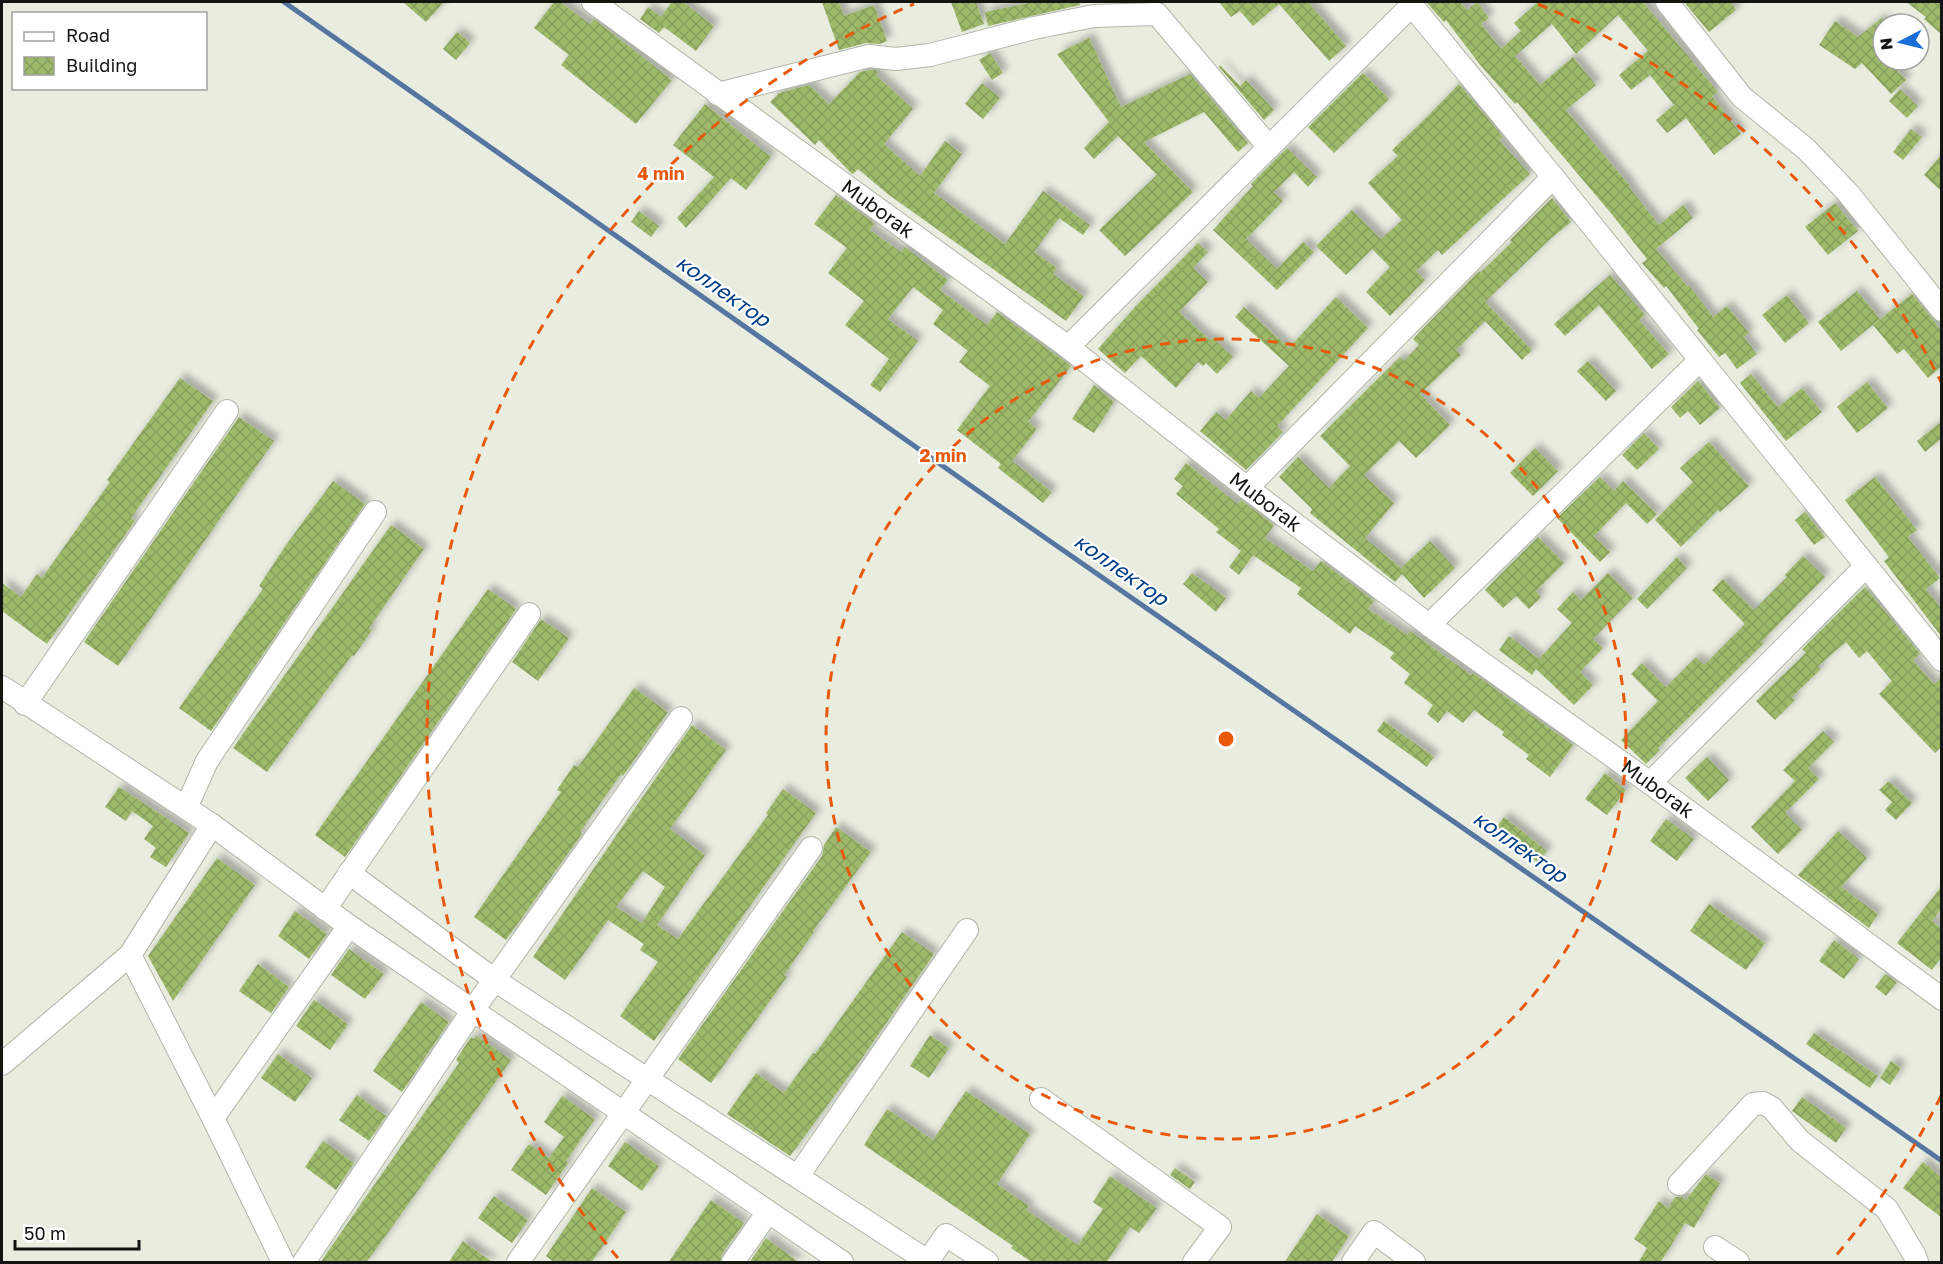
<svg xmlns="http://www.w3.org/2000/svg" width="1943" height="1264" font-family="'Golos Text',sans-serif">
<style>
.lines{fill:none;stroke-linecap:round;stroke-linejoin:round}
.stream{stroke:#5676a2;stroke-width:5}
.building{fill:url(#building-cross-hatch);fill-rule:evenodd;filter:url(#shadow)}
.minor-casing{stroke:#b1b6a9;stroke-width:24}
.minor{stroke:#fff;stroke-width:22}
.ring{fill:none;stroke:#e8590c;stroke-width:3;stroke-dasharray:10 8}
.labels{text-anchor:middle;stroke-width:4.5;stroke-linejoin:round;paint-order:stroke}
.street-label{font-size:20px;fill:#131510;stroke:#fff}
.water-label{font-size:21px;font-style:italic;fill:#003d88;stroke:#fff}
.centre{fill:#e8590c;stroke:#fff;stroke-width:3}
.ring-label{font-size:18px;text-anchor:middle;font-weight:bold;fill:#e8590c;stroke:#fff;stroke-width:4.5;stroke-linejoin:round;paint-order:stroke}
</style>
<defs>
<pattern id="building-cross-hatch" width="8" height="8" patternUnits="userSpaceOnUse" patternTransform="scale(1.5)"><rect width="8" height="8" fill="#9eb96b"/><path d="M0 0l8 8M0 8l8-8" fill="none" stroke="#879e5c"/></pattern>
<filter id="shadow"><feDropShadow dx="5.5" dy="-5.5" stdDeviation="3" flood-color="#0004"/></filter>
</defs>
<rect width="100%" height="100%" fill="#e8ede0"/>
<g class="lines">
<!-- stream -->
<polyline class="stream" points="284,2 1001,507 1942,1161"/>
</g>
<!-- building -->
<g class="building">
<polygon points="403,2 444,2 426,22"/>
<polygon points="554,2 560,2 590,24 594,19 672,80 636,124 561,65 569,55 534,28"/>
<polygon points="672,2 683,2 714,26 696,51 664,27 659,33 640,19 648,7 661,17"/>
<polygon points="822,2 839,2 844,16 874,5 887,41 880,44 866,43 839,50"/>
<polygon points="951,2 976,2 984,24 962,32"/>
<polygon points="1033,2 1079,2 1080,5 988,26 985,12"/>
<polygon points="1219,2 1308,2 1346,46 1329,61 1279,4 1253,26 1240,11 1231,17"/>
<polygon points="1426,2 1460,2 1467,10 1477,2 1489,18 1481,24 1501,49 1521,31 1514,23 1538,2 1643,2 1718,92 1712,96 1741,134 1714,155 1686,118 1667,133 1656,120 1674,105 1650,75 1631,90 1619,75 1648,51 1618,15 1576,54 1552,24 1515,56 1540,85 1573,57 1596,85 1566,110 1630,186 1629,187 1659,225 1683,205 1693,218 1656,249 1688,287 1689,285 1713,317 1727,306 1749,333 1744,337 1757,354 1737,369 1725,353 1719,357 1697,330 1699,329 1666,286 1664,288 1642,263 1647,259 1610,212 1517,102 1515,104 1481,66 1446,20 1444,22"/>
<polygon points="1684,2 1730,2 1736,10 1709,32"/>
<polygon points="1906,2 1941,2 1941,34 1924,19 1926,17"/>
<polygon points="1883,17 1883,60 1887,60 1906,80 1891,94 1862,63 1855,69 1819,45 1835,21 1858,37"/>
<polygon points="457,32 470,43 456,60 443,49"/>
<polygon points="1089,38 1121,107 1190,74 1248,143 1238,152 1204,112 1144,142 1193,192 1125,256 1099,230 1157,175 1118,136 1094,159 1084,148 1109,122 1057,54"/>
<polygon points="990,53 1003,73 992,80 979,60"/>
<polygon points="1220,65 1240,86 1246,80 1274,110 1264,120 1219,67"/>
<polygon points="870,70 876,70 878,72 876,75 913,109 884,144 920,176 945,141 962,154 934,193 1005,244 1043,191 1090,225 1083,235 1059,218 1034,252 1057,268 1053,274 1084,296 1066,321 889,195 858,169 853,174 851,173 819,140 815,145 770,102 779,93 809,85 829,104 860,72"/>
<polygon points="1363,73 1389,99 1334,153 1308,127"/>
<polygon points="982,83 1000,98 983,119 965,104"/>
<polygon points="1459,84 1503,137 1499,140 1530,174 1442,255 1438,250 1416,271 1425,280 1390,316 1366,292 1390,267 1372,249 1346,275 1316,246 1352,210 1381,239 1402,220 1368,183 1398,156 1392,150 1422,122"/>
<polygon points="1900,89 1918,106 1907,118 1889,101"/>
<polygon points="705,104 771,157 746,190 731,178 686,228 677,218 714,177 673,145"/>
<polygon points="1911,129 1922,137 1903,160 1893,152"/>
<polygon points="1287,148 1317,177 1308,187 1294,172 1274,192 1283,201 1246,239 1277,269 1303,242 1314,252 1277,290 1213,230 1253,186 1251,184"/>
<polygon points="1941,155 1941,191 1924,175"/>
<polygon points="836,195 874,223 870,230 901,252 905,247 948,280 940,290 987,325 997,312 1071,366 1028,422 1037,429 1012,461 1052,492 1043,503 998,468 1001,464 957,430 990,386 959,362 968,351 933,324 943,310 913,287 888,319 918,341 880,392 870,385 889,359 845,325 864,301 828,273 847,248 814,224"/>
<polygon points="1552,198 1571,222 1549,240 1485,302 1532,350 1522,360 1485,321 1456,350 1461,355 1420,394 1450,425 1416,458 1399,441 1364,475 1394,503 1365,538 1401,568 1430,541 1455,568 1424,598 1402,574 1395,582 1310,513 1312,509 1279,477 1298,457 1329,488 1350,466 1320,436 1400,357 1404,361 1419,345 1413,339 1479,271 1480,273 1512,242 1510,240"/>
<polygon points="1835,203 1858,231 1828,255 1805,227"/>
<polygon points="639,211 659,226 651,237 631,222"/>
<polygon points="1198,243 1208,252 1193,268 1208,282 1179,312 1210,340 1213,338 1233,357 1217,374 1206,363 1203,366 1198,362 1176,388 1141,356 1125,373 1098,349 1135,307"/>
<polygon points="1610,275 1645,315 1639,320 1669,354 1652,369 1599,305 1565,336 1554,324"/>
<polygon points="1857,291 1880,319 1841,351 1818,322"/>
<polygon points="1912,294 1941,330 1941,367 1928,378 1904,349 1897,354 1873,325"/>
<polygon points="1787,295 1809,323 1785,343 1762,315"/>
<polygon points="1336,297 1368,328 1277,426 1283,432 1246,470 1200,431 1216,412 1226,420 1251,391 1259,398 1289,366 1235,317 1244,307 1289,348"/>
<polygon points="1588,361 1616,391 1606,401 1577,371"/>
<polygon points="1751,374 1778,407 1802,388 1822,412 1786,441 1740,383"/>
<polygon points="180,378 213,401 131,518 135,521 47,644 2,611 2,583 21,597 37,574 42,578 110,482 107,480"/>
<polygon points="1698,381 1720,408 1700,425 1688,411 1680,418 1671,407"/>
<polygon points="1867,382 1888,408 1857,433 1837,407"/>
<polygon points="1094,385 1114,402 1094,433 1072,419"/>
<polygon points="239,417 274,441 118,666 84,642"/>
<polygon points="1941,422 1941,439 1925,452 1917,441"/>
<polygon points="1644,433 1659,449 1637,470 1622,455"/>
<polygon points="1709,442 1749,486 1720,512 1718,510 1681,547 1655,520 1693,482 1680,468"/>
<polygon points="1535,448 1558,471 1533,496 1510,473"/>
<polygon points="1186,463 1238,504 1241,500 1274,525 1265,538 1313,571 1321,561 1374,601 1368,609 1407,635 1410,631 1471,675 1473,673 1573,745 1550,777 1526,759 1529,755 1502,735 1504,732 1474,710 1463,723 1447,711 1438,723 1427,714 1433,705 1404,683 1410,674 1390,658 1394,653 1355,626 1350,634 1297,594 1301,588 1253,555 1239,575 1229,567 1241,551 1216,532 1219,529 1176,494 1183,486 1174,479"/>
<polygon points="1600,477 1614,491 1623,481 1657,514 1647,524 1626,503 1594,536 1610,552 1600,562 1557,518"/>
<polygon points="1875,477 1917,530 1908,537 1940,578 1926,589 1941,608 1941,636 1884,561 1889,557 1845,500"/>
<polygon points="333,481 365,504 211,731 179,708 263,589 259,586 286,545"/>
<polygon points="1805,512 1825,537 1814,545 1795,520"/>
<polygon points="391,525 424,549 369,628 372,630 354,656 352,655 267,772 233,748"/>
<polygon points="1538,537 1564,563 1536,591 1541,597 1529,609 1516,596 1503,608 1485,590"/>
<polygon points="1803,556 1825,577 1762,641 1764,643 1658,748 1660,750 1646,764 1644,762 1621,740 1658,701 1631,674 1642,663 1666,687 1696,657 1704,665 1745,624 1712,590 1723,579 1754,610 1787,577 1785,575"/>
<polygon points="1677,557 1687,568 1647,609 1637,599"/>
<polygon points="1192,573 1226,598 1216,612 1183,584"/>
<polygon points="1608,573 1633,598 1593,639 1603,648 1580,672 1593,685 1574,705 1536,669 1532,675 1499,650 1509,636 1539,659 1572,623 1557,609 1573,592 1581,600"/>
<polygon points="1865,587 1920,654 1913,660 1934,684 1941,678 1941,747 1935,753 1879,694 1892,681 1867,651 1859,658 1846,642 1818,666 1821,669 1792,697 1795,700 1775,720 1756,701 1806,653 1802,649"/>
<polygon points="488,589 516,609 345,857 315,835"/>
<polygon points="541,619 569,638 538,681 512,662"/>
<polygon points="634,688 668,712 623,776 621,774 580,832 582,834 506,940 474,917 561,792 557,790 574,765 578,767"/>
<polygon points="1384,721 1434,757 1427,767 1377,731"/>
<path d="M692,725L726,750L670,829L705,855L657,925L678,939L768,815L766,813L783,789L816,813L654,1041L620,1016L658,962L640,950L644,944L608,920L565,980L533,957ZM643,871L665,887L642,923L616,907Z"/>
<polygon points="1823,731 1834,742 1808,768 1819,779 1785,813 1802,830 1778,854 1751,827 1795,781 1783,770"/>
<polygon points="1707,757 1729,780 1708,801 1685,778"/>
<polygon points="1605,773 1626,790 1607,815 1585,799"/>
<polygon points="1889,781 1912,803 1896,820 1885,810 1892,802 1879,790"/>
<polygon points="119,787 189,833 166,867 150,857 156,848 144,839 153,826 132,811 126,821 105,807"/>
<polygon points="1504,817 1547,851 1538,863 1495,829"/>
<polygon points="1666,819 1694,839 1677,861 1650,841"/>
<polygon points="836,827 871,852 813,931 814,932 784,975 787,977 711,1083 678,1059 822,856 824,845"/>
<polygon points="1838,831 1867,858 1841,887 1878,914 1869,928 1798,875"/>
<polygon points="217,858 255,885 173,1001 148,956"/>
<polygon points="1941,887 1941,909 1932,921 1941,928 1941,958 1932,970 1897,943"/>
<polygon points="1709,904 1765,943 1746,970 1690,931"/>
<polygon points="295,911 327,934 309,959 278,936"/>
<polygon points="902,932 934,954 860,1061 790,1156 727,1114 756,1073 784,1093 813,1053 815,1054"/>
<polygon points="1834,940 1859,959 1844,979 1819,961"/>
<polygon points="349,949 384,974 365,999 331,975"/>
<polygon points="258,964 289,987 271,1013 239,991"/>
<polygon points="1885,974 1897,982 1886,996 1875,987"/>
<polygon points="314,1000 348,1024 330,1050 296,1026"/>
<polygon points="421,1002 449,1022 402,1092 373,1071"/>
<polygon points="1814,1033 1878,1076 1870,1088 1806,1044"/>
<polygon points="930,1035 949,1048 929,1078 910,1066"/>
<polygon points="477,1036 511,1060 481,1103 366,1263 320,1263 459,1063 456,1060 471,1037 474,1039"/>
<polygon points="278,1054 312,1078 295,1102 261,1078"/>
<polygon points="1891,1061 1901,1068 1890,1085 1880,1078"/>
<polygon points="966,1091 1030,1134 997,1184 1029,1206 1026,1210 1078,1245 1103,1209 1093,1202 1110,1176 1157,1208 1139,1233 1130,1227 1106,1263 1033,1263 1011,1248 1013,1246 864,1145 887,1109 933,1140"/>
<polygon points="357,1095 386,1116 369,1141 339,1120"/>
<polygon points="562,1096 595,1119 566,1161 568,1163 546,1195 511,1170 529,1144 549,1158 564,1137 544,1122"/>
<polygon points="1802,1097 1846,1128 1836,1143 1792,1111"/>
<polygon points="323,1141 354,1163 336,1190 305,1167"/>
<polygon points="625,1142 659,1166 642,1191 608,1166"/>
<polygon points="1923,1162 1941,1177 1941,1217 1903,1188"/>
<polygon points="1175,1168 1195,1182 1190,1189 1170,1175"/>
<polygon points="1706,1174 1720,1183 1694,1228 1685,1223 1660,1263 1638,1263 1647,1248 1634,1239 1659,1201 1668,1208 1675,1197 1682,1197 1686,1200"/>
<polygon points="592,1188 626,1212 591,1263 555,1263 546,1256"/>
<polygon points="494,1196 528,1220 512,1243 478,1218"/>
<polygon points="711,1200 744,1223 722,1254 720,1263 668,1263"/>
<polygon points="1317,1214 1349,1236 1331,1263 1284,1263"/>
<polygon points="766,1238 800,1263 749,1263"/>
<polygon points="463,1241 494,1263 448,1263"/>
</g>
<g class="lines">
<defs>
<g id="minor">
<path id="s1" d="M593,2L1068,347L1247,488L1429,625L1650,783L1942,999"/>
<polyline points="1409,2 1553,177 1942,660"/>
<polyline points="1667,2 1742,97 1806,149 1848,193 1942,310"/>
<polyline points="718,94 869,56 896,59 930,55 1034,28 1094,16 1157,14 1269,147"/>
<polyline points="1068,347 1412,5"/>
<polyline points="1247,488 1553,177"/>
<polyline points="1429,625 1700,360"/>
<polyline points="2,687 212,825 349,926 842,1262"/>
<polyline points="25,704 227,411"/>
<polyline points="1650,783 1866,566"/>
<polyline points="186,808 207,761 375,512"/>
<polyline points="349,873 496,981 929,1262"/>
<polyline points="325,909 529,614"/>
<polyline points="130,955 213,1118 283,1262"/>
<polyline points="2,1064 130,955 212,825"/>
<polyline points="1041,1099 1220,1227 1194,1262"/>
<polyline points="213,1118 349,926"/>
<polyline points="798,1176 967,930"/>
<polyline points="1679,1184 1753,1104 1763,1103 1772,1108 1800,1141 1887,1209 1915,1256 1917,1262"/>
<polyline points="1715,1247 1738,1262"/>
<polyline points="304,1262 473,1010 681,718"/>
<polyline points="518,1262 811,848"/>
<polyline points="733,1262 768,1212"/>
<polyline points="927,1262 946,1235 987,1262"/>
<polyline points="1353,1262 1374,1232 1414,1262"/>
</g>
</defs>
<!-- minor casing -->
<use href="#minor" class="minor-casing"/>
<!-- minor -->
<use href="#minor" class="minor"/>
</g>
<!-- distance rings -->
<g class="ring">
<circle cx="1226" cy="739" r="400"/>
<path d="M1941 1096A799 799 0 0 1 1834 1258M618 1258A799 799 0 0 1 914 4M1538 4A799 799 0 0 1 1941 382"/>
</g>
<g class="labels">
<!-- street labels -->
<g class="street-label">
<text dy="7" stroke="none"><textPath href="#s1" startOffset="352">Muborak</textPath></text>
<text dy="7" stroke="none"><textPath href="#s1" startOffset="838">Muborak</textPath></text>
<text dy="7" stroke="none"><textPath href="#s1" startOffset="1324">Muborak</textPath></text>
</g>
<!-- water labels -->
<g class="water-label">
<text transform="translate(723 291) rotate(35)" y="7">коллектор</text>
<text transform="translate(1121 570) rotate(35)" y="7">коллектор</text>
<text transform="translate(1520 847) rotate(35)" y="7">коллектор</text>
</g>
</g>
<circle cx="1226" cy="739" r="9" class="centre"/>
<g class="ring-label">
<text x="661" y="180">4 min</text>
<text x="943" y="462">2 min</text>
</g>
<!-- border -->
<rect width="1943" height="1264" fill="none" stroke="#131510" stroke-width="6"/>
<!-- legend -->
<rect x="12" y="12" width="195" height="78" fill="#ffffff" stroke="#a1a19f" stroke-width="1.5"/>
<rect x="24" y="32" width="30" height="9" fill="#ffffff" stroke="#a1a19f" stroke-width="1.5"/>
<text x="66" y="42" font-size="18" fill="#131510">Road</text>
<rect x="24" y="57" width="30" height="18" fill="url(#building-cross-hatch)" stroke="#a1a19f" stroke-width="1.5"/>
<text x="66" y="72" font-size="18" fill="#131510">Building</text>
<!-- north arrow -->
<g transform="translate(1901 42) rotate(263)"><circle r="28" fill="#ffffff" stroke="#a1a19f" stroke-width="1.5"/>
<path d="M0-4.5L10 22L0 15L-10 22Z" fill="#196dd7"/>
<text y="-9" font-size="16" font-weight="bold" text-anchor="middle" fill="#131510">N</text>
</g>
<!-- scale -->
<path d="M15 1240v9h124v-9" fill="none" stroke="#131510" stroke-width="3"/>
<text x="24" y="1240" font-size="18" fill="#131510" stroke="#ffffff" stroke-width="4.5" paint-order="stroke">50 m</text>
</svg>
